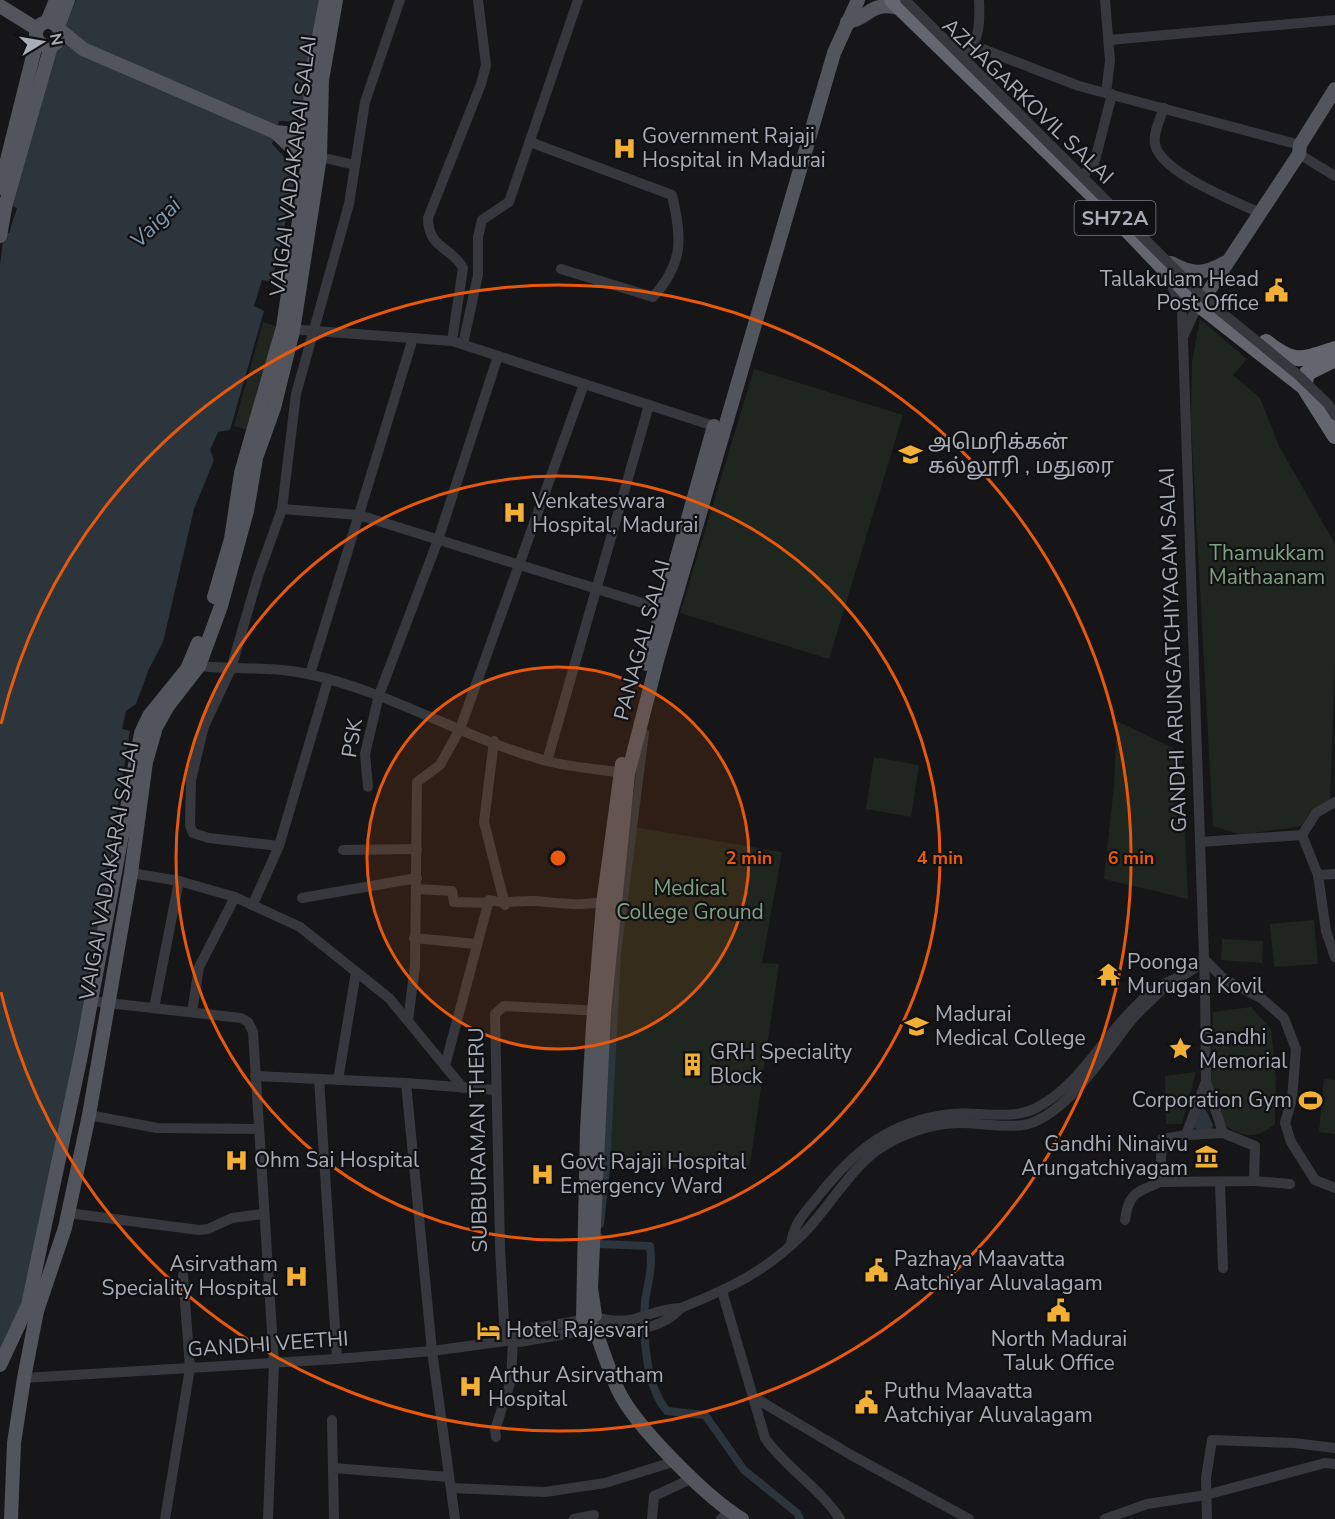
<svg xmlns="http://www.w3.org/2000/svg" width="1335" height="1519" font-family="'Nunito Sans','Noto Sans Tamil',sans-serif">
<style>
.green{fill:#1e261f}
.water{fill:#2c353c}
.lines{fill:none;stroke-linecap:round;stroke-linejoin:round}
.canal{stroke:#2c353c;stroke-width:8}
.minor{stroke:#37383d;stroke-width:10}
.major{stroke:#53555c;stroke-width:14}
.highway{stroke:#63666e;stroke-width:16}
.minor-bridge{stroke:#37383d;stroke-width:10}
.ring{fill:none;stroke:#e8590c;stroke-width:3}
.labels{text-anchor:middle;stroke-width:4.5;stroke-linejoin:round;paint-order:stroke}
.shield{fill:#111113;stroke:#7b7e86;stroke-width:1.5}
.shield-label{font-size:20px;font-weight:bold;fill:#a8adb8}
.street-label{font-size:21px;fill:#a8adb8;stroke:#111113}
.poi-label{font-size:21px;fill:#a8adb8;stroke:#111113;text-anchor:start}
.park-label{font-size:21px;fill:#7fa381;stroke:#111113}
.water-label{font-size:22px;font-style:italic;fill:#7f9bb3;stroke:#111113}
.centre{fill:#e8590c;stroke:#111113;stroke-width:3}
.ring-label{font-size:18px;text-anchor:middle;font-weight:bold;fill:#e8590c;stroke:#111113;stroke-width:4.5;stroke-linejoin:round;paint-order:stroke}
</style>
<rect width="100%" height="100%" fill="#161618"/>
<!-- green -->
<g class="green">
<polygon points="1200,319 1247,359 1233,375 1260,398 1279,446 1335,544 1335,663 1330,800 1311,811 1301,826 1241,835 1213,826 1191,424 1192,361"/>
<polygon points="263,322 276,326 247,430 234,426"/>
<polygon points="754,369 903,415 829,659 680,613"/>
<polygon points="1117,721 1181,752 1188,899 1104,879 1114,785"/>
<polygon points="874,757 919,765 911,817 866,809"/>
<polygon points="633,827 782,852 762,963 779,964 749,1171 610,1165 620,961"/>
<polygon points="1314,920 1318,964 1274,967 1270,924"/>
<polygon points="1222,939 1263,941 1262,963 1221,960"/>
<path d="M1251,1007L1271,1029L1276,1079L1275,1124C1255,1140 1244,1138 1223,1124L1211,1079L1213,1012Z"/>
<polygon points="1196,1072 1182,1124 1166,1124 1165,1076"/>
<polygon points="1324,1079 1335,1080 1335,1134 1319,1132"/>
</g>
<!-- water -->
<g class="water">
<polygon points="76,0 321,0 303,122 279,121 272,144 292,165 295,179 272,282 262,280 254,306 264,311 230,430 218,432 210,450 214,460 194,509 163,642 149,669 136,704 126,711 122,729 130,731 85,1008 30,1273 17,1317 0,1354 0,265 4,232 9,233 17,208 11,205 52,61"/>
<polygon points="1202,1101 1213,1125 1212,1129 1197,1130 1194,1127"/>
</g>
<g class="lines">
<!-- canal -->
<g class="canal">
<polyline points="600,1224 606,1168 617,954 645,733"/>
<path d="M599,1237L598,1244L650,1246C653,1269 648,1281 645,1302C642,1334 646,1387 667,1411L705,1415L744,1470L797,1513L800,1519"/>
</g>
<!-- minor -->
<g class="minor">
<polyline points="1105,0 1110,61 1106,93"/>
<polyline points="1109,40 1335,20"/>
<polyline points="975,46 1079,86 1300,145"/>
<path d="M966,56C980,40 980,20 979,0"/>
<path d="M1164,108C1160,119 1153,133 1155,144C1160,172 1234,201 1258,212"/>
<path d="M530,142L672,195C682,238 684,263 653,297L561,269"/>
<polyline points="1299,154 1335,176"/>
<polyline points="320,157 355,165"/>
<polyline points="1085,173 1094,164 1112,94"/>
<polyline points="1170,281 1182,311 1205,988 1206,1081"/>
<polyline points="288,329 452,341 714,426"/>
<polyline points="1184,335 1198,304"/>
<path d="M452,341L463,268C452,247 428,249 428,218L481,84L486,65L478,0"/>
<polyline points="463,344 478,275 478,237 482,220 509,202 578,0"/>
<polyline points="282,509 359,515 668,611"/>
<path d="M199,666C236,670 272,666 308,674C391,692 465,739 547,761C573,768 602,769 628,774"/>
<polyline points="310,674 413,338"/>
<polyline points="494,741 484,822 505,905"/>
<polyline points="547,761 649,405"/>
<polyline points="368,787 365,754 379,695 438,540 498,356"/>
<polyline points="1302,835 1316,813 1335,802"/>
<polyline points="1200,842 1302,835 1318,875 1335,874"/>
<polyline points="279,846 209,838 193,833 190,825 191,780 204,726 231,669 258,576 282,509 296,394 349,204 365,102 400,0"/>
<polyline points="343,850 417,849"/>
<polyline points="131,873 179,881 235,897 300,927 389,998 463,1088"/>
<polyline points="1318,875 1326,931 1335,957"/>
<polyline points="416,889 452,891 454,902 488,903"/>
<polyline points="302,898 417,878"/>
<polyline points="253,904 279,846 328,680"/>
<polyline points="414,938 476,944"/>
<polyline points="1204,959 1224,979 1261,998 1284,1018 1296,1049 1292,1099 1285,1123 1291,1142 1315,1180 1335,1188"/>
<polyline points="90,1001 241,1018 248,1022 253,1032 274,1363 268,1519"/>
<polyline points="154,1008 179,881"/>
<polyline points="192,1012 199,967 235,897"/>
<polyline points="408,1021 415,966 417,782 440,765 460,729 584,384"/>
<path d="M445,1066L489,900C508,905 517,900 535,901C562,903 581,907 609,901"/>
<polyline points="255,1076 406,1083 495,1090"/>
<polyline points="319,1079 337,1359"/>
<polyline points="338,1080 356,972"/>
<polyline points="406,1083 432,1351 455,1519"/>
<polyline points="89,1115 157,1128 257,1129"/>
<polyline points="1186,1135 1206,1081 1223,1133 1255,1146 1254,1181 1160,1182 1162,1139 1186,1135 1223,1133"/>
<polyline points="1254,1181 1290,1184"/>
<polyline points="1220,1182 1223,1268"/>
<polyline points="68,1213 199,1230 208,1229 232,1218 263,1214"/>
<path d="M1125,1220C1129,1192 1136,1193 1160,1182"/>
<path d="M791,1244C794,1221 806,1212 820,1194C856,1149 891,1121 951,1114C979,1111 1011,1121 1036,1108C1077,1088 1102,1039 1134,1008C1140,1002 1147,994 1154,989C1172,978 1190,976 1204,959"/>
<path d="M722,1291L765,1438C786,1468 820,1488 840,1519"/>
<path d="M596,1317C634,1329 646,1309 681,1308C730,1288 765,1272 803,1234C829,1208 848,1171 879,1149C900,1134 933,1123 960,1123C980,1123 1003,1128 1023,1125C1063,1119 1106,1053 1129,1023C1140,1009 1155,998 1167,984"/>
<path d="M598,1325C625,1335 661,1330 681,1308"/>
<polyline points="513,1340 519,1331 582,1320"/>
<polyline points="505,1341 500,1247 495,1014 504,1006 602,1011"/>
<polyline points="24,1378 337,1359 432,1351 513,1340 520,1342 588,1330"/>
<polyline points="755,1398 851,1455 969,1519"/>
<polyline points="332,1420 334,1519"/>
<polyline points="496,1437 495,1430 511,1380 513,1340"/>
<polyline points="333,1468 449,1477"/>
<polyline points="451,1488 545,1492 605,1483 676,1461"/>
<polyline points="165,1519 190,1368 183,1275"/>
<polyline points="574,1519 594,1515"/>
<polyline points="652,1519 654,1496 691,1479"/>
<polyline points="721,1519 729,1512"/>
<polyline points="1105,1519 1147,1504 1206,1495 1325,1463 1335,1464"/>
<polyline points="1207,1519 1206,1478 1212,1440 1294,1443 1335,1448"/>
</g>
<!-- major -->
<g class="major">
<polyline points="0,6 37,29"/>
<circle cx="48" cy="34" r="12"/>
<polyline points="47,22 56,0"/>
<path d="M847,22C872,18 867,1 900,8"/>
<polyline points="58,27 68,0"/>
<polyline points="60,30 83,49 275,132 296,152 314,163"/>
<polyline points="275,132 318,136"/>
<polyline points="0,188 37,40"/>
<polyline points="0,236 6,203 51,46"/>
<path d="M1171,263C1191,274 1203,275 1224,263"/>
<polyline points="1206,295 1299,154 1300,145 1335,89"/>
<polyline points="214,597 231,539 241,473 283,327 308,161 311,78 326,0"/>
<polyline points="647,664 714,426"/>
<polyline points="595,1315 591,1288 604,1011 628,774 658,657 834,53 858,0"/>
<polyline points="583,1318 587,1130 593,1025 603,904 622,764"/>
<path d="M595,1329C602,1349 609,1370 618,1390C635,1426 707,1498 742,1519"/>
<polyline points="0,1365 28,1305 81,1055 141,733 149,716 187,669 198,643"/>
<polyline points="11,1519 14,1443 24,1378 37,1311 65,1228 89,1115 131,873 146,762 156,727 168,706 199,666 221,606 247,511 256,458 274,408 293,331 320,157 322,80 336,0"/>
</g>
<!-- highway -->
<g class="highway">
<polyline points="892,0 1108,210 1198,304 1304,387 1335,436"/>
<path d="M1266,342C1294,365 1302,360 1335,349"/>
<polyline points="1304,387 1307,373 1335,359"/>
</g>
<!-- minor-bridge -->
<polyline class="minor-bridge" points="905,0 1204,298 1297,374 1328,404 1335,415"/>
</g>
<!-- distance rings -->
<circle cx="558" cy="858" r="191" fill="#e8590c" fill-opacity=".12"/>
<g class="ring">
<circle cx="558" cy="858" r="191"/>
<circle cx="558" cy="858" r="382"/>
<path d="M1 724A573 573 0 1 1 1 992"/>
</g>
<!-- icons -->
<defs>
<symbol id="hospital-bare" viewBox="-9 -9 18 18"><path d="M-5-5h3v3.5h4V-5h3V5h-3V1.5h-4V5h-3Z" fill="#f2b134" stroke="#111113" stroke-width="2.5" paint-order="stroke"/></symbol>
<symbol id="civic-bare" viewBox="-9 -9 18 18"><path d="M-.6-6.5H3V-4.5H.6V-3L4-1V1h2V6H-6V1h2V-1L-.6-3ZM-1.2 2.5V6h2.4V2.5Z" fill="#f2b134" stroke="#111113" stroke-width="2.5" paint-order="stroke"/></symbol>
<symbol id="university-bare" viewBox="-9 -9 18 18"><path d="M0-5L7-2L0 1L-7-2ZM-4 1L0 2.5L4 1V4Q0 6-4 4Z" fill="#f2b134" stroke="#111113" stroke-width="2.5" paint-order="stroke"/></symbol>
<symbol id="temple-bare" viewBox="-9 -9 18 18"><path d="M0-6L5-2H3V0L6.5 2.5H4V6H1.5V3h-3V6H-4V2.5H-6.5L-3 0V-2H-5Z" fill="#f2b134" stroke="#111113" stroke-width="2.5" paint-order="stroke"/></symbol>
<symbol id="sight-bare" viewBox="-9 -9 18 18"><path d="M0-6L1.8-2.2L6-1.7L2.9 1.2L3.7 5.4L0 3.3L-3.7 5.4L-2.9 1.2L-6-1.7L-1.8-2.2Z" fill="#f2b134" stroke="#111113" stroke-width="2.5" paint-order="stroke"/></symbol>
<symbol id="building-bare" viewBox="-9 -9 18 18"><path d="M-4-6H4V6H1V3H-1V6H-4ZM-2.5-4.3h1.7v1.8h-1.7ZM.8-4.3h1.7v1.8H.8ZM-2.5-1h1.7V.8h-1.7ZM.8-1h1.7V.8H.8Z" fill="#f2b134" stroke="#111113" stroke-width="2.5" paint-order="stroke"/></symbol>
<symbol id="stadium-bare" viewBox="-9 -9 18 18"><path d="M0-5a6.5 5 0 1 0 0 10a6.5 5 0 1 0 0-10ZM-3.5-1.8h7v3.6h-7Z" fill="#f2b134" stroke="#111113" stroke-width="2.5" paint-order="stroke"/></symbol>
<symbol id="museum-bare" viewBox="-9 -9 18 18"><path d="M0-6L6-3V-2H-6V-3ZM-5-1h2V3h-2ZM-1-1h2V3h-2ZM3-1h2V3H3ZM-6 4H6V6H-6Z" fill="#f2b134" stroke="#111113" stroke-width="2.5" paint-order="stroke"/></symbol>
<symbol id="hotel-bare" viewBox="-9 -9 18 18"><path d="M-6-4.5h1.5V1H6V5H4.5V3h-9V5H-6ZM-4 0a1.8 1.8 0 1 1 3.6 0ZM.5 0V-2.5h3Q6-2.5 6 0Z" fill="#f2b134" stroke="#111113" stroke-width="2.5" paint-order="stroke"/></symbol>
</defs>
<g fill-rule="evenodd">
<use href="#hospital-bare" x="608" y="132" width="33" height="33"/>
<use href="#civic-bare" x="1260" y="274" width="33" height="33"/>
<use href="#university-bare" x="894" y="438" width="33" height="33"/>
<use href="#hospital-bare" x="498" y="496" width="33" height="33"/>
<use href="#temple-bare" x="1092" y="958" width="33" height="33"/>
<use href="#university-bare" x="900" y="1010" width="33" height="33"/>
<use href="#sight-bare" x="1164" y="1032" width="33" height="33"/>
<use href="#building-bare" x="676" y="1048" width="33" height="33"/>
<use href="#stadium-bare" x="1294" y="1084" width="33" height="33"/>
<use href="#museum-bare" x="1190" y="1140" width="33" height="33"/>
<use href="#hospital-bare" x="220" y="1144" width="33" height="33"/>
<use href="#hospital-bare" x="526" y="1158" width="33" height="33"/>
<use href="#civic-bare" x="860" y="1254" width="33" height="33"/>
<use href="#hospital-bare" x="280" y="1260" width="33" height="33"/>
<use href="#civic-bare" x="1042" y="1294" width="33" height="33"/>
<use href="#hotel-bare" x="472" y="1314" width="33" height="33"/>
<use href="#hospital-bare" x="454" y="1370" width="33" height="33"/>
<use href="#civic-bare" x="850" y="1386" width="33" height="33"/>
</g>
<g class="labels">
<!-- shield labels -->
<rect class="shield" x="1074.5" y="201" width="81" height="34" rx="4.5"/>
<g class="shield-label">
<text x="1115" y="225">SH72A</text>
</g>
<!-- street labels -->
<g class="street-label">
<text transform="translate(1028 101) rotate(44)" y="7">AZHAGARKOVIL SALAI</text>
<text transform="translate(293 166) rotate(-83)" y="7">VAIGAI VADAKARAI SALAI</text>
<text transform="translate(642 640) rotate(-75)" y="7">PANAGAL SALAI</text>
<text transform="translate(1173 650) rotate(-92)" y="7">GANDHI ARUNGATCHIYAGAM SALAI</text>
<text transform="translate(352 738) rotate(-81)" y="7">PSK</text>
<text transform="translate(109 871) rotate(-80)" y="7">VAIGAI VADAKARAI SALAI</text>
<text transform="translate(478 1140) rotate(-91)" y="7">SUBBURAMAN THERU</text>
<text transform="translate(268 1344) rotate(-4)" y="7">GANDHI VEETHI</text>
</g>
<!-- poi labels -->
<g class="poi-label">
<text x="642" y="143">Government Rajaji<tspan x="642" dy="24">Hospital in Madurai</tspan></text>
<text x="1259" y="286" text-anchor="end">Tallakulam Head<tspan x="1259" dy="24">Post Office</tspan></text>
<text x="928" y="449">அமெரிக்கன்<tspan x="928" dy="24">கல்லூரி , மதுரை</tspan></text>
<text x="532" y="508">Venkateswara<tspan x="532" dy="24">Hospital, Madurai</tspan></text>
<text x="1127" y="969">Poonga<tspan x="1127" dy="24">Murugan Kovil</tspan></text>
<text x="935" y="1021">Madurai<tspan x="935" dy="24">Medical College</tspan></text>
<text x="1199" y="1044">Gandhi<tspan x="1199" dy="24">Memorial</tspan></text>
<text x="710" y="1059">GRH Speciality<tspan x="710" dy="24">Block</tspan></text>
<text x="1292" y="1107" text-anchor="end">Corporation Gym</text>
<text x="1188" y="1151" text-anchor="end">Gandhi Ninaivu<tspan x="1188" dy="24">Arungatchiyagam</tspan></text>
<text x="254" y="1167">Ohm Sai Hospital</text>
<text x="560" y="1169">Govt Rajaji Hospital<tspan x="560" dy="24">Emergency Ward</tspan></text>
<text x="894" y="1266">Pazhaya Maavatta<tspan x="894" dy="24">Aatchiyar Aluvalagam</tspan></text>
<text x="278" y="1271" text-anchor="end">Asirvatham<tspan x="278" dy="24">Speciality Hospital</tspan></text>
<text x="506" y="1337">Hotel Rajesvari</text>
<text x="1059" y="1346" text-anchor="middle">North Madurai<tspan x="1059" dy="24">Taluk Office</tspan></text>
<text x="488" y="1382">Arthur Asirvatham<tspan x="488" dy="24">Hospital</tspan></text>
<text x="884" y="1398">Puthu Maavatta<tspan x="884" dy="24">Aatchiyar Aluvalagam</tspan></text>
</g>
<!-- park labels -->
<g class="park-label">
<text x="1267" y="560">Thamukkam<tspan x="1267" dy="24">Maithaanam</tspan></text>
<text x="690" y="895">Medical<tspan x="690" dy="24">College Ground</tspan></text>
</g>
<!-- water labels -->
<g class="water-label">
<text transform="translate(155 222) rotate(-45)" y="8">Vaigai</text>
</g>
</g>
<circle cx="558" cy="858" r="9" class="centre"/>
<g class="ring-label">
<text x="749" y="864">2 min</text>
<text x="940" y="864">4 min</text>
<text x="1131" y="864">6 min</text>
</g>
<!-- north arrow -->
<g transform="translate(42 42) rotate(79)" stroke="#111113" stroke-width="4.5" paint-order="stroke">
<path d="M0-4.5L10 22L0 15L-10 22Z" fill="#a8adb8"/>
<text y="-9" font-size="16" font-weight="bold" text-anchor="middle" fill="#a8adb8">N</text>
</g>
</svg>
